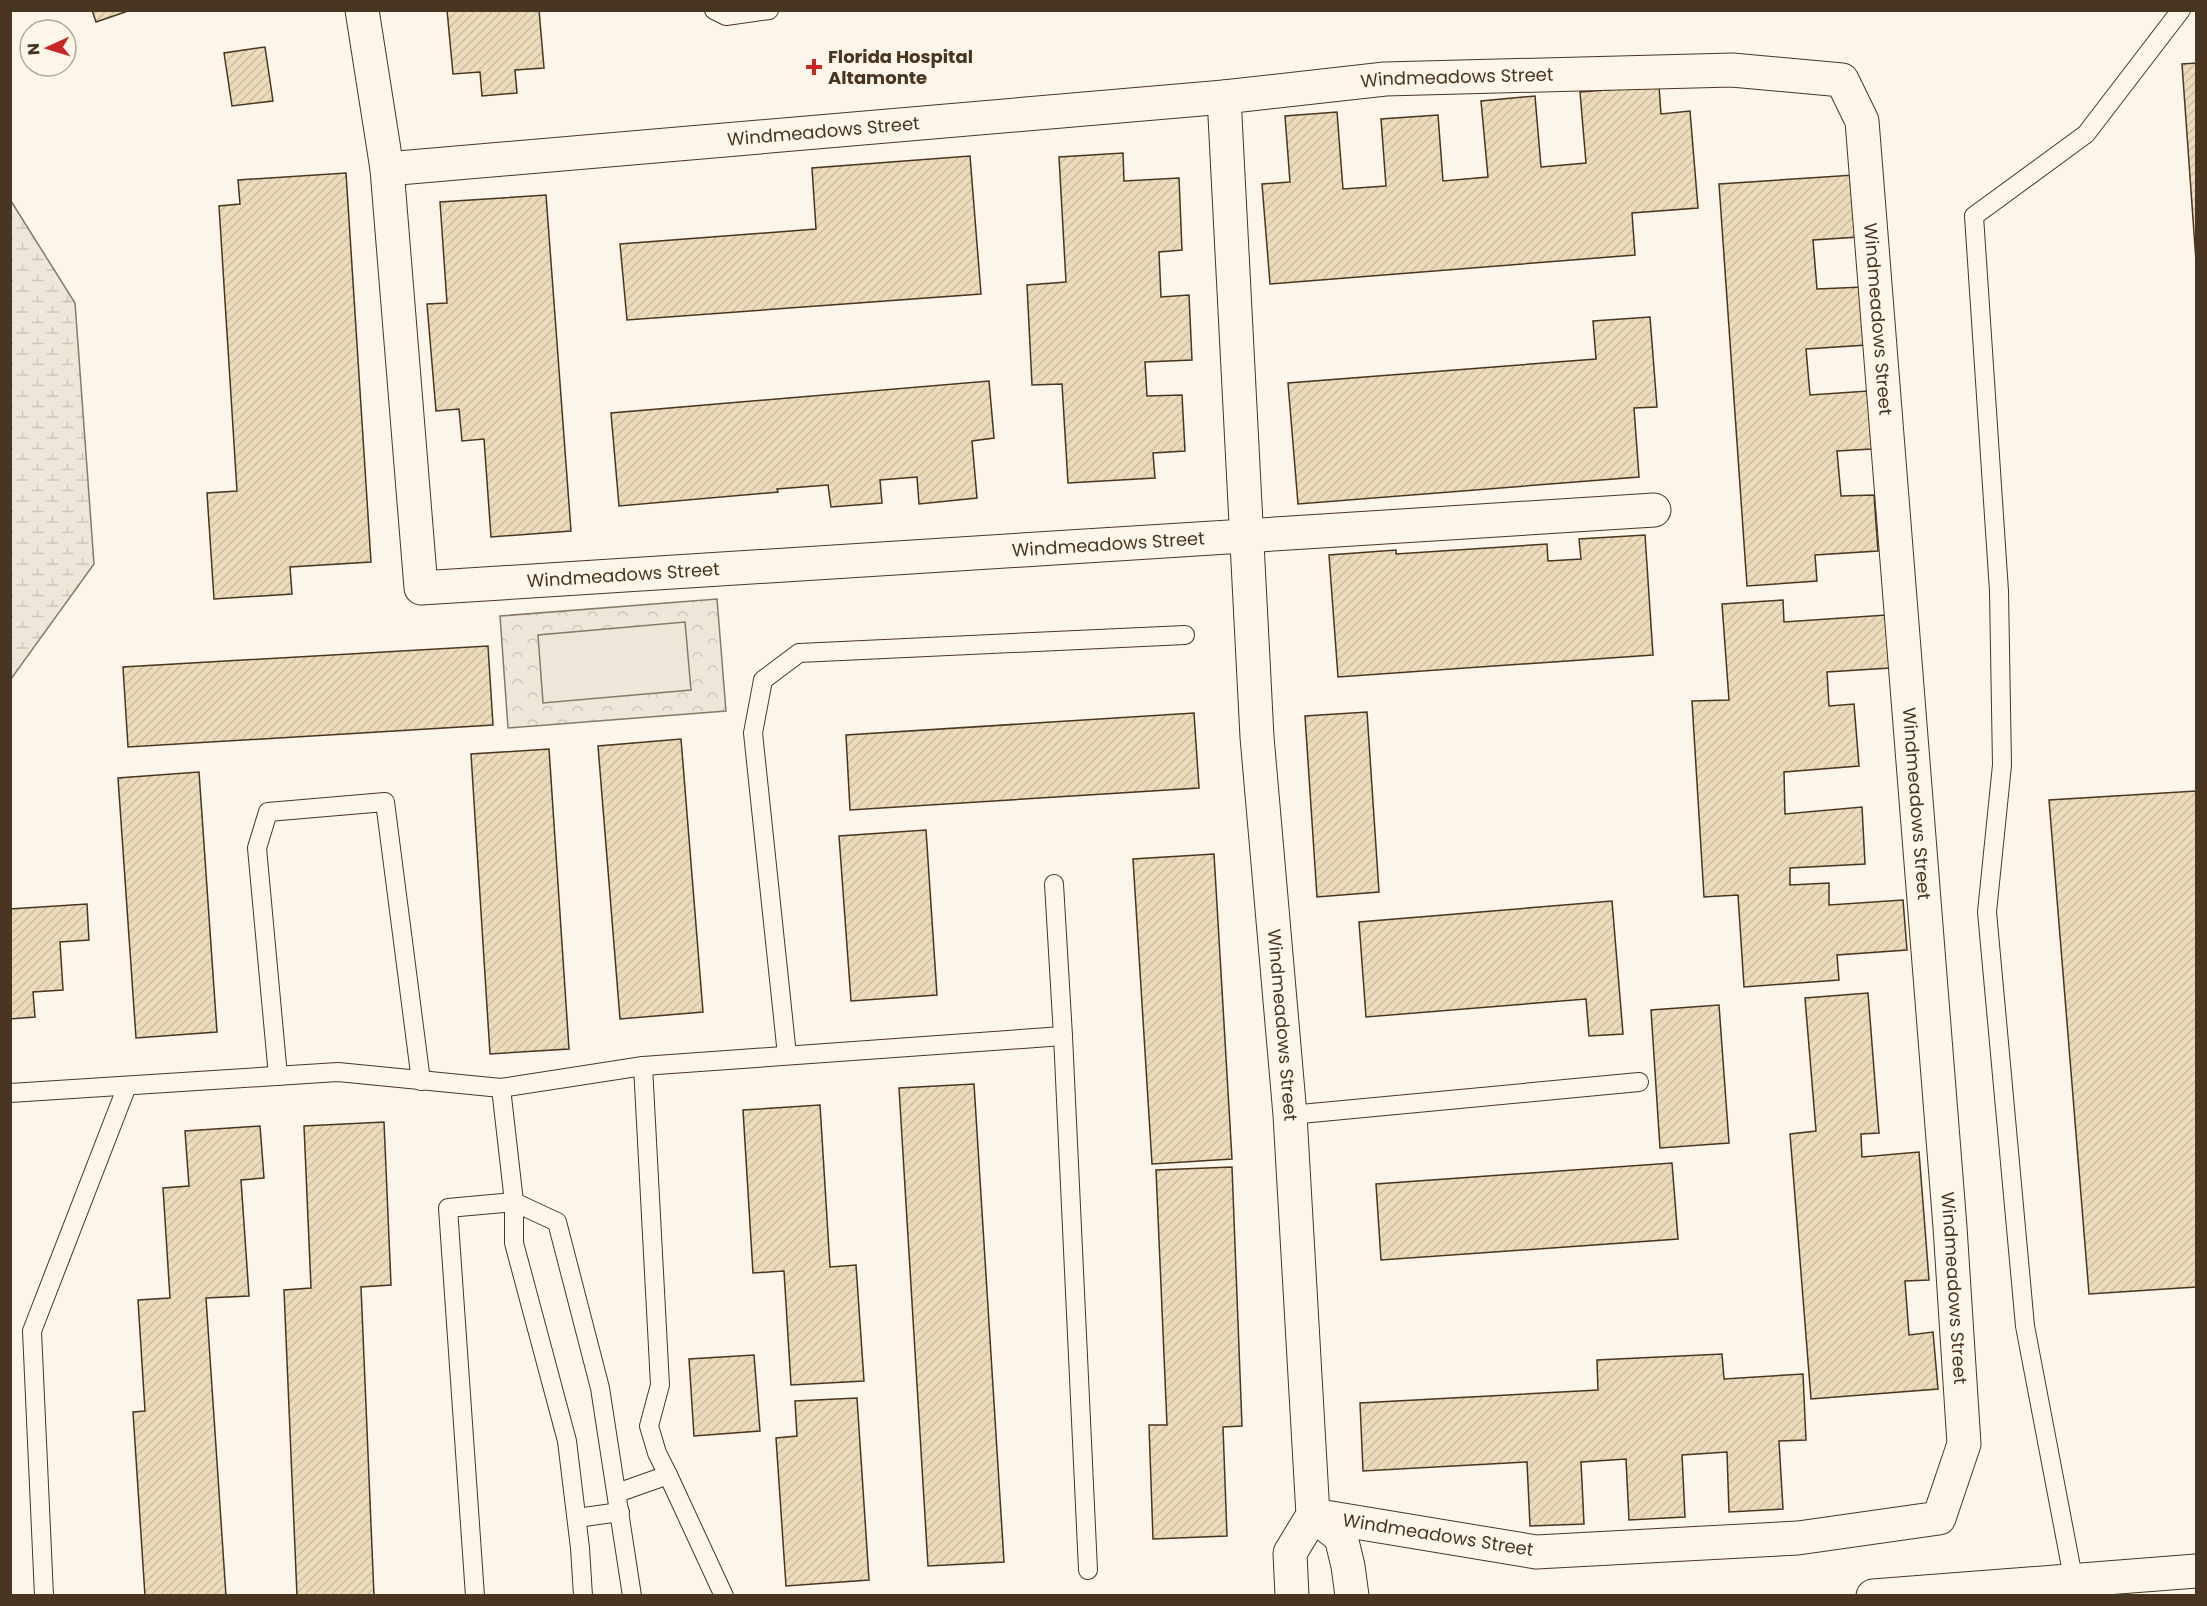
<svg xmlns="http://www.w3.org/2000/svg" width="2207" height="1606" font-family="Poppins,sans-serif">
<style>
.forest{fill:url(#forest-crowns);stroke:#887966;stroke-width:1.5}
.wetland{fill:url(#wetland-marsh);stroke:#887966;stroke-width:1.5}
.garden{fill:#ede6d9;stroke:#887966;stroke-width:1.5}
.building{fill:url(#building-hatch);stroke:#4a3520;stroke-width:1.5}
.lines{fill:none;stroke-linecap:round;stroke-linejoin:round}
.lane-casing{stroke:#4a3520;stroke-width:20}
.street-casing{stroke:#4a3520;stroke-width:35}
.secondary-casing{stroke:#4a3520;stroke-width:35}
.lane{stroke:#fbf6e9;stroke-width:18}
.street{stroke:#fbf6e9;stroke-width:33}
.secondary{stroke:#fbf6e9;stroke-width:33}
.poi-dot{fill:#c62828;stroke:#fbf6e9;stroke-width:2}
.labels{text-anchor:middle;stroke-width:4.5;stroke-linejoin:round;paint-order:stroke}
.poi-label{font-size:18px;font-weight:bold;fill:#4a3520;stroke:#fbf6e9;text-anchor:start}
.street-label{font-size:18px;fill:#4a3520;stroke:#fbf6e9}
</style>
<defs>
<pattern id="forest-crowns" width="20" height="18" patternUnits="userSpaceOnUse" patternTransform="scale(1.5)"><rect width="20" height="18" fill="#ede6d9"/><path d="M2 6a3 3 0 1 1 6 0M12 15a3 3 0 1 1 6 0" fill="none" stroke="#cdc6ba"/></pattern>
<pattern id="wetland-marsh" width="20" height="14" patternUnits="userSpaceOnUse" patternTransform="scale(1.5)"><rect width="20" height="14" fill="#ede6d9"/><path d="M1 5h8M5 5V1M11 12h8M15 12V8" fill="none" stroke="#cdc6ba"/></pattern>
<pattern id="building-hatch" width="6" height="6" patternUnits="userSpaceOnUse" patternTransform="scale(1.5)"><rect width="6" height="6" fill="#ecdcbc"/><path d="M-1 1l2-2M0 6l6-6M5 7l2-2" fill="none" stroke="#ccbda1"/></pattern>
</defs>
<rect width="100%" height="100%" fill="#fbf6e9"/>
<!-- forest -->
<polygon class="forest" points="717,599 726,711 508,728 500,616"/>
<!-- wetland -->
<polygon class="wetland" points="11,201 75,303 94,564 11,679"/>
<!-- garden -->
<polygon class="garden" points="685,622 691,690 543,703 538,635"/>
<!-- building -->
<g class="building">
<polygon points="92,10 131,10 96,22"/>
<polygon points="447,10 539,10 544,68 515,70 517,93 482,96 480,72 453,74"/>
<polygon points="265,47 273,101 232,106 224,53"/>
<polygon points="2196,63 2196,261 2182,64"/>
<polygon points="1659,86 1661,114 1690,111 1698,208 1632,213 1635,255 1270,284 1262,184 1290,182 1285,116 1337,112 1343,189 1386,186 1381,119 1438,115 1443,181 1488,177 1481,101 1535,96 1541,167 1586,163 1580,92"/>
<polygon points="1123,153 1124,181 1179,178 1182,250 1159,252 1161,297 1189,295 1192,360 1145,362 1147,396 1182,395 1185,451 1153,453 1155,478 1068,483 1062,384 1032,385 1027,285 1066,282 1059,157"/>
<polygon points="970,156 981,294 627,320 620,244 816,229 812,168"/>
<polygon points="346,173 371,562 290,567 292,594 214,599 207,493 237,491 219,206 240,204 238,180"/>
<polygon points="1854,175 1859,237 1813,240 1817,289 1863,287 1867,345 1806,349 1810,395 1868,391 1872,449 1837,451 1841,496 1874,495 1878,551 1815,555 1817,581 1747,586 1719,184"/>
<polygon points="546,195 571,531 491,537 484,439 462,441 459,409 436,411 427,304 447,303 440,202"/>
<polygon points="1650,317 1657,407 1634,408 1639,477 1298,504 1288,383 1596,359 1593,321"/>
<polygon points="989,381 994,438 972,441 977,498 919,504 917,477 880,480 882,503 831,507 828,485 777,489 778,492 619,506 611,413"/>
<polygon points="1645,535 1653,655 1338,677 1329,555 1396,550 1396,554 1547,544 1548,561 1581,559 1579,539"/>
<polygon points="1783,600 1784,622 1886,615 1890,668 1827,672 1829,706 1854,704 1859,766 1784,772 1785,814 1862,807 1865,864 1790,868 1790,885 1829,883 1829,905 1903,900 1907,950 1837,955 1839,980 1744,987 1738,895 1704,897 1692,701 1729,700 1722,604"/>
<polygon points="488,646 493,725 128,747 123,667"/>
<polygon points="1367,712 1379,892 1317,897 1305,716"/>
<polygon points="1194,713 1199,788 850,810 846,735"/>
<polygon points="681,739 703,1012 620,1019 598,746"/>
<polygon points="549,749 569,1049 490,1054 471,754"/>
<polygon points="199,772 217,1032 136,1038 118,778"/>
<polygon points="2196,791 2196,1287 2089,1294 2049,800"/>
<polygon points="926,830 937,995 851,1001 839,836"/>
<polygon points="1214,854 1232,1159 1152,1164 1133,859"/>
<polygon points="1612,901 1623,1034 1589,1036 1586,999 1366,1017 1359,922"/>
<polygon points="87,904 89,940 60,942 63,990 33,992 35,1017 10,1019 10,909"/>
<polygon points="1868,993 1879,1133 1861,1134 1862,1157 1919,1152 1929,1280 1905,1281 1909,1335 1933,1332 1938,1389 1811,1399 1790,1134 1816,1131 1805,998"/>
<polygon points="1719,1005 1729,1143 1660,1148 1651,1010"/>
<polygon points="974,1084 1004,1562 928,1566 899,1088"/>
<polygon points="820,1105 830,1267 856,1265 864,1381 791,1385 784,1271 753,1273 743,1110"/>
<polygon points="384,1122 391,1285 361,1287 374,1596 297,1596 284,1290 311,1288 304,1126"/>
<polygon points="260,1126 264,1178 241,1180 249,1296 206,1298 226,1596 145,1596 133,1412 145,1411 138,1300 170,1298 163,1188 189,1186 185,1131"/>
<polygon points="1672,1163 1678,1239 1381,1260 1376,1184"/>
<polygon points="1232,1167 1242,1426 1223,1427 1227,1536 1153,1539 1149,1425 1167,1425 1156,1170"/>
<polygon points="1722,1354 1724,1379 1803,1374 1806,1440 1779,1441 1783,1509 1729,1512 1727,1452 1682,1455 1685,1517 1629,1520 1626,1459 1581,1462 1584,1524 1530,1526 1527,1462 1363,1471 1360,1403 1598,1390 1597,1360"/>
<polygon points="754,1355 760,1431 694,1436 689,1359"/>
<polygon points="857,1398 869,1580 786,1586 776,1438 797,1436 795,1401"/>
</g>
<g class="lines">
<defs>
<g id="lane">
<polyline points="714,10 726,16 769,10"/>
<polyline points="1054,884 1063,1036 1088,1570"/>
<polyline points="787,1055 753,733 763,680 799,653 1185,635"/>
<polyline points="643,1066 660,1385 649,1426 657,1453 668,1475"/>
<polyline points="278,1076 257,848 268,812 385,802 421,1081"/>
<polyline points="501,1088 514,1202 514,1243 567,1441 580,1548 583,1596"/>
<polyline points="10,1093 338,1072 501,1088 643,1066 1063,1036"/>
<polyline points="1290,1115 1639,1082"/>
<polyline points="617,1493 668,1475 724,1596"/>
<polyline points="577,1518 620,1512"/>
<polyline points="2075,1588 2025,1326 1987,912 2002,765 1999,591 1974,216 2086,134 2181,10"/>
<polyline points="44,1596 32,1331 127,1086"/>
<polyline points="475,1596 448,1208 514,1202 557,1222 600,1388 632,1596"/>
</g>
<g id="street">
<path id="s1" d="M362,10L387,169L421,588L1654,510"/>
<path id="s2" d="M1224,97L1257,737L1290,1115L1313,1515L1290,1553L1292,1596"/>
<path id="s3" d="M387,169L1224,97L1385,79L1732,70L1842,80L1862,121L1950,1227L1964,1444L1939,1518L1798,1538L1536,1552L1313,1515"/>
<polyline points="1313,1515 1341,1537 1348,1566 1352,1596"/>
</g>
<polyline id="secondary" points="1873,1596 2196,1571"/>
</defs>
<!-- lane casing -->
<use href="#lane" class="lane-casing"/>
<!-- street casing -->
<use href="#street" class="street-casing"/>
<!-- secondary casing -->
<use href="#secondary" class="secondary-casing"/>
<!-- lane -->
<use href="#lane" class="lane"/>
<!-- street -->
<use href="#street" class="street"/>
<!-- secondary -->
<use href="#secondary" class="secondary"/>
</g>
<!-- markers -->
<path class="poi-dot" d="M811 58h6v6h6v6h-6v6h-6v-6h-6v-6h6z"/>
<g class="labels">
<!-- poi labels -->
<g class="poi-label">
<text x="828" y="63">Florida Hospital<tspan x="828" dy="21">Altamonte</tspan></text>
</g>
<!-- street labels -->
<g class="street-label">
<text dy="6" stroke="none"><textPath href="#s3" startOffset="1074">Windmeadows Street</textPath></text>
<text dy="6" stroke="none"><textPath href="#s3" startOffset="438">Windmeadows Street</textPath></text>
<text dy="6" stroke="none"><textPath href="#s3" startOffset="1704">Windmeadows Street</textPath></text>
<text dy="6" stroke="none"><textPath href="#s1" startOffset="1270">Windmeadows Street</textPath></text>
<text dy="6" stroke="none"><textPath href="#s1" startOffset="784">Windmeadows Street</textPath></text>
<text dy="6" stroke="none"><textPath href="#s3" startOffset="2190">Windmeadows Street</textPath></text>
<text dy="6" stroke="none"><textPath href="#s2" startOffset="930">Windmeadows Street</textPath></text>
<text dy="6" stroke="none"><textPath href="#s3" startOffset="2676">Windmeadows Street</textPath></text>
<text transform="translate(1438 1535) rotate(9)" y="6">Windmeadows Street</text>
</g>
</g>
<!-- border -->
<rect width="2207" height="1606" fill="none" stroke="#4a3520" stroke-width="24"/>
<!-- north arrow -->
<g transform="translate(48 48) rotate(266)"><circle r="28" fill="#fbf6e9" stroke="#b4a999" stroke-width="1.5"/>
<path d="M0-4.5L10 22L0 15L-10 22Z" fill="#c62828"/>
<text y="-9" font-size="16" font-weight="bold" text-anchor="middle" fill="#4a3520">N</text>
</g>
</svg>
